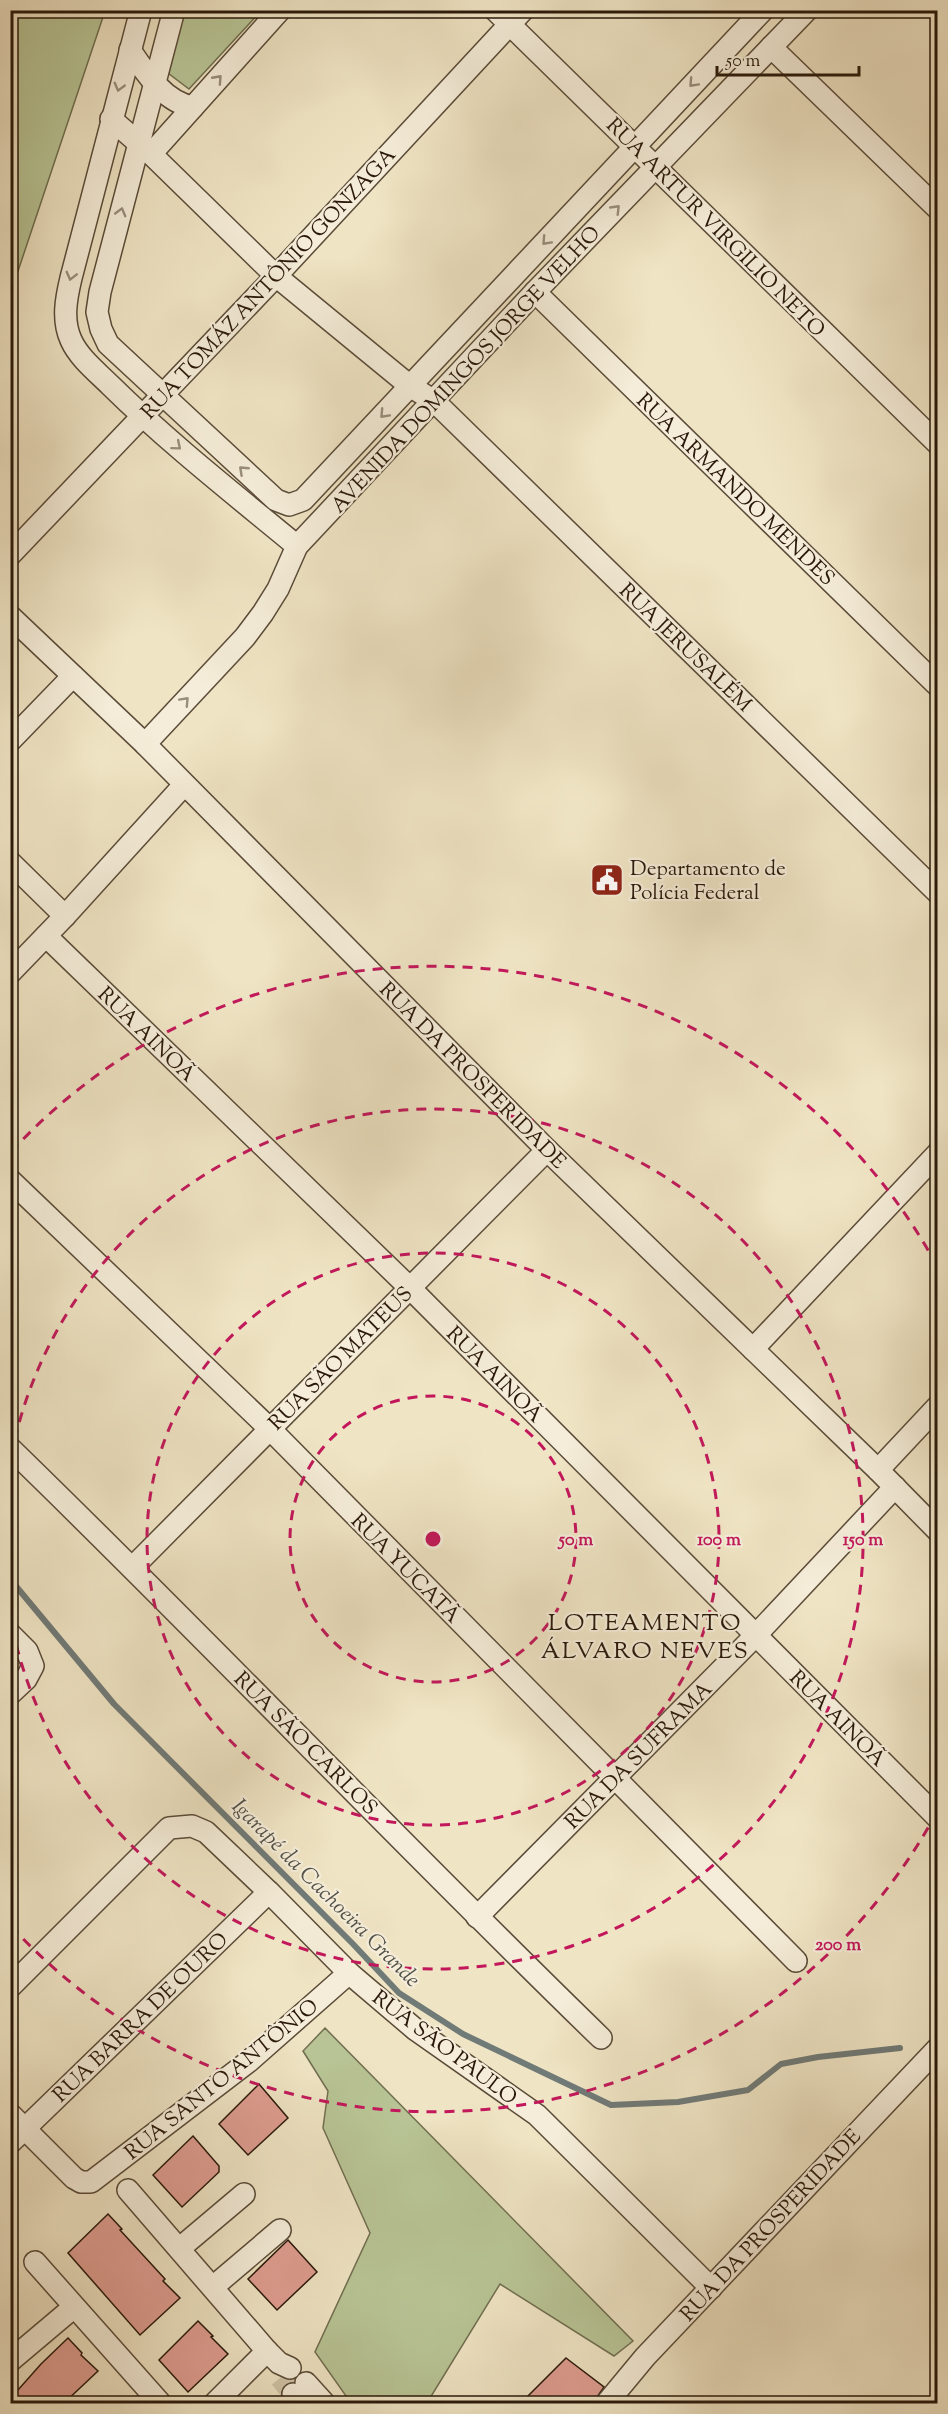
<svg xmlns="http://www.w3.org/2000/svg" width="948" height="2414" font-family="'Sorts Mill Goudy',serif">
<style>
.green{fill:#b8c495;stroke:#706e50;stroke-width:1.5}
.lines{fill:none;stroke-linecap:round;stroke-linejoin:round}
.stream{stroke:#707a77;stroke-width:6}
.building{fill:#df9d91;stroke:#29180a;stroke-width:1.5}
.minor-tunnel{stroke:#d1c5a8;stroke-width:21;stroke-dasharray:21 10;stroke-linecap:butt}
.minor-casing{stroke:#5a4b38;stroke-width:24}
.minor{stroke:#f5edd9;stroke-width:21}
.oneway{stroke:#998d7c}
.ring{fill:none;stroke:#c2185b;stroke-width:3;stroke-dasharray:10 8}
.labels{text-anchor:middle;stroke-width:4.5;stroke-linejoin:round;paint-order:stroke}
.street-label{font-size:21px;fill:#29180a;stroke:#f5edd9}
.poi-label{font-size:21px;fill:#29180a;stroke:#f5edd9;text-anchor:start}
.water-label{font-size:22px;font-style:italic;fill:#525149;stroke:#f5edd9}
.quarter-label{font-size:24px;letter-spacing:1.5px;fill:#29180a;stroke:#f5edd9}
.centre{fill:#c2185b;stroke:#f5edd9;stroke-width:3}
.ring-label{font-size:18px;text-anchor:middle;font-weight:bold;fill:#c2185b;stroke:#f5edd9;stroke-width:4.5;stroke-linejoin:round;paint-order:stroke}
</style>
<rect width="100%" height="100%" fill="#efe4c4"/>
<filter id="stains"><feTurbulence type="fractalNoise" baseFrequency=".00333" numOctaves="4"/><feColorMatrix values="0 0 0 0 .2 0 0 0 0 .09 0 0 0 0 .02 0 0 0 .5 -.17"/></filter>
<radialGradient id="worn" r=".72"><stop offset=".6" stop-color="#630" stop-opacity="0"/><stop offset="1" stop-color="#630" stop-opacity=".3"/></radialGradient>
<!-- green -->
<g class="green">
<polygon points="11,10 105,11 11,292 10,11"/>
<polygon points="175,11 261,11 189,89 160,67"/>
<polygon points="325,2028 633,2341 614,2356 500,2284 427,2403 358,2403 346,2396 315,2352 370,2233 323,2128 328,2091 303,2051"/>
</g>
<g class="lines">
<!-- stream -->
<polyline class="stream" points="10,1579 114,1704 353,1944 399,1993 463,2034 611,2105 678,2102 748,2090 781,2064 818,2057 900,2048"/>
</g>
<!-- building -->
<g class="building">
<polygon points="259,2084 288,2118 248,2155 219,2124"/>
<polygon points="193,2136 219,2166 219,2172 182,2207 153,2175"/>
<polygon points="108,2214 122,2229 120,2230 165,2279 163,2281 180,2298 140,2335 68,2253"/>
<polygon points="288,2240 317,2272 277,2310 248,2279"/>
<polygon points="198,2321 213,2336 211,2337 228,2354 188,2392 159,2360"/>
<polygon points="68,2338 82,2353 81,2355 98,2371 64,2403 10,2403 10,2399 41,2364"/>
<polygon points="566,2358 604,2387 593,2403 521,2403"/>
</g>
<g class="lines">
<!-- minor-tunnel -->
<polyline class="minor-tunnel" points="280,2378 293,2394"/>
<defs>
<g id="minor">
<path d="M141,10L71,278C66,299 62,320 71,340C79,358 97,372 110,385C169,443 234,494 297,546"/>
<polyline points="174,10 100,292 97,312 101,329 108,344 276,500 289,505 303,500 763,10"/>
<polyline points="495,10 938,444"/>
<polyline points="771,47 938,209"/>
<path d="M130,50C145,72 164,102 193,107"/>
<polyline points="111,119 151,154 276,276 410,386 434,401 938,893"/>
<polyline points="151,154 280,10"/>
<polyline points="535,292 938,686"/>
<polyline points="10,555 276,276 523,10"/>
<polyline points="10,616 145,744 547,1150 878,1470 938,1531"/>
<polyline points="10,741 73,676"/>
<polyline points="145,744 245,637 263,613 278,589 297,546 535,292 807,10"/>
<polyline points="10,862 65,916"/>
<polyline points="46,936 410,1288 938,1818"/>
<polyline points="10,973 65,916 184,785"/>
<polyline points="10,1180 270,1429 796,1961"/>
<polyline points="753,1349 938,1153"/>
<path d="M10,1448C210,1642 401,1844 601,2038"/>
<polyline points="878,1470 938,1406"/>
<polyline points="133,1567 547,1150"/>
<polyline points="10,1634 27,1651 33,1666 26,1679 10,1694"/>
<polyline points="477,1917 755,1636 895,1487"/>
<polyline points="10,1987 169,1828 192,1826 206,1832 269,1892 349,1973 416,2030 537,2115 711,2288"/>
<polyline points="10,2114 74,2178 81,2182 91,2182 248,2062 349,1973"/>
<polyline points="10,2143 269,1892"/>
<polyline points="128,2190 267,2351 279,2363 290,2368"/>
<polyline points="180,2248 244,2194"/>
<polyline points="35,2262 161,2404"/>
<polyline points="213,2287 280,2230"/>
<polyline points="10,2361 74,2307"/>
<polyline points="306,2383 325,2404"/>
<polyline points="293,2394 303,2404"/>
<polyline points="214,2404 267,2351"/>
<polyline points="606,2404 645,2357 938,2048"/>
</g>
</defs>
<!-- minor casing -->
<use href="#minor" class="minor-casing"/>
<!-- minor -->
<use href="#minor" class="minor"/>
</g>
<!-- one-way arrows -->
<defs><path id="oneway-chevron" d="M-2-3.5L2.5 0L-2 3.5" fill="none" stroke-width="1.6" stroke-linecap="round" stroke-linejoin="round" transform="scale(1.5)"/></defs>
<g class="oneway">
<use href="#oneway-chevron" transform="translate(218 79) rotate(-48)"/>
<use href="#oneway-chevron" transform="translate(693 83) rotate(133)"/>
<use href="#oneway-chevron" transform="translate(119 87) rotate(105)"/>
<use href="#oneway-chevron" transform="translate(616 209) rotate(-46)"/>
<use href="#oneway-chevron" transform="translate(121 212) rotate(-75)"/>
<use href="#oneway-chevron" transform="translate(546 241) rotate(133)"/>
<use href="#oneway-chevron" transform="translate(71 276) rotate(104)"/>
<use href="#oneway-chevron" transform="translate(384 414) rotate(133)"/>
<use href="#oneway-chevron" transform="translate(177 446) rotate(40)"/>
<use href="#oneway-chevron" transform="translate(243 470) rotate(-137)"/>
<use href="#oneway-chevron" transform="translate(185 701) rotate(-47)"/>
</g>
<!-- distance rings -->
<g class="ring">
<circle cx="433" cy="1539" r="143"/>
<circle cx="433" cy="1539" r="286"/>
<path d="M11 1457A430 430 0 1 1 11 1621"/>
<path d="M937 1812A573 573 0 0 1 11 1926M11 1152A573 573 0 0 1 937 1266"/>
</g>
<!-- icons -->
<defs>
<symbol id="civic-square" viewBox="-11 -11 22 22"><rect x="-9" y="-9" width="18" height="18" rx="4" fill="#8f2418" stroke="#f5edd9"/><path d="M-.6-6.5H3V-4.5H.6V-3L4-1V1h2V6H-6V1h2V-1L-.6-3ZM-1.2 2.5V6h2.4V2.5Z" fill="#fff"/></symbol>
</defs>
<g fill-rule="evenodd">
<use href="#civic-square" x="588" y="861" width="38" height="38"/>
</g>
<g class="labels">
<!-- street labels -->
<g class="street-label">
<text transform="translate(716 227) rotate(45)" y="7">RUA ARTUR VIRGILIO NETO</text>
<text transform="translate(268 283) rotate(-47)" y="7">RUA TOMÁZ ANTÔNIO GONZAGA</text>
<text transform="translate(465 369) rotate(-47)" y="7">AVENIDA DOMINGOS JORGE VELHO</text>
<text transform="translate(736 489) rotate(44)" y="7">RUA ARMANDO MENDES</text>
<text transform="translate(686 647) rotate(44)" y="7">RUA JERUSALÉM</text>
<text transform="translate(147 1034) rotate(44)" y="7">RUA AINOÃ</text>
<text transform="translate(473 1075) rotate(45)" y="7">RUA DA PROSPERIDADE</text>
<text transform="translate(340 1358) rotate(-45)" y="7">RUA SÃO MATEUS</text>
<text transform="translate(495 1374) rotate(45)" y="7">RUA AINOÃ</text>
<text transform="translate(406 1568) rotate(45)" y="7">RUA YUCATÃ</text>
<text transform="translate(838 1718) rotate(45)" y="7">RUA AINOÃ</text>
<text transform="translate(306 1743) rotate(45)" y="7">RUA SÃO CARLOS</text>
<text transform="translate(638 1755) rotate(-45)" y="7">RUA DA SUFRAMA</text>
<text transform="translate(140 2017) rotate(-44)" y="7">RUA BARRA DE OURO</text>
<text transform="translate(445 2047) rotate(37)" y="7">RUA SÃO PAULO</text>
<text transform="translate(221 2079) rotate(-39)" y="7">RUA SANTO ANTÔNIO</text>
<text transform="translate(770 2225) rotate(-47)" y="7">RUA DA PROSPERIDADE</text>
</g>
<!-- poi labels -->
<g class="poi-label">
<text x="630" y="875">Departamento de<tspan x="630" dy="24">Polícia Federal</tspan></text>
</g>
<!-- water labels -->
<g class="water-label">
<text transform="translate(327 1892) rotate(45)" y="8">Igarapé da Cachoeira Grande</text>
</g>
<!-- quarter labels -->
<g class="quarter-label">
<text x="645" y="1630">LOTEAMENTO<tspan x="645" dy="28">ÁLVARO NEVES</tspan></text>
</g>
</g>
<circle cx="433" cy="1539" r="9" class="centre"/>
<g class="ring-label">
<text x="576" y="1545">50 m</text>
<text x="719" y="1545">100 m</text>
<text x="863" y="1545">150 m</text>
<text x="838" y="1950">200 m</text>
</g>
<!-- margin -->
<rect width="948" height="2414" fill="none" stroke="#efe4c4" stroke-width="36"/>
<rect x="12" y="12" width="924" height="2390" fill="none" stroke="#29180a" stroke-width="3"/>
<rect x="18" y="18" width="912" height="2378" fill="none" stroke="#29180a" stroke-width="1.5"/>
<!-- scale -->
<path d="M717 66v9h142v-9" fill="none" stroke="#29180a" stroke-width="3"/>
<text x="726" y="66" font-size="18" fill="#29180a" stroke="#f5edd9" stroke-width="4.5" paint-order="stroke">50 m</text>
<rect width="100%" height="100%" filter="url(#stains)"/>
<rect width="100%" height="100%" fill="url(#worn)"/>
</svg>
